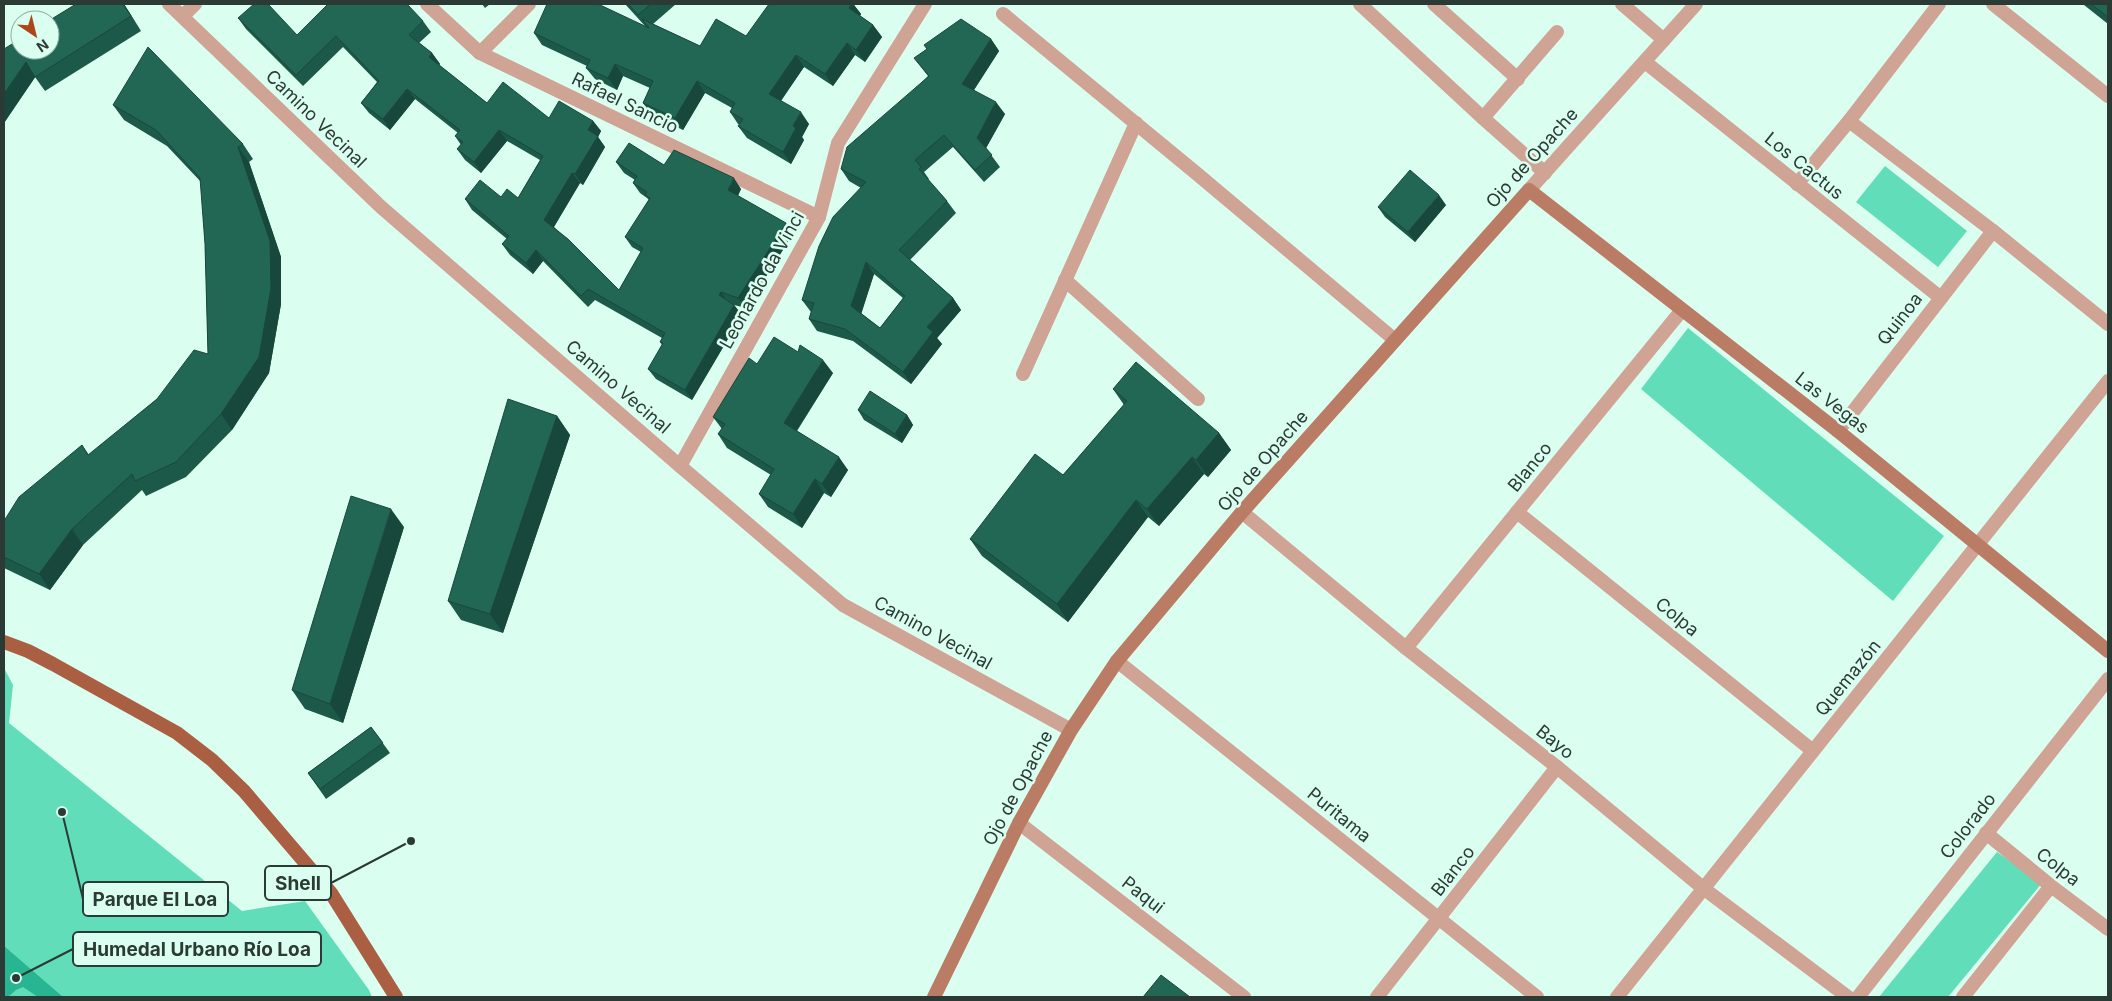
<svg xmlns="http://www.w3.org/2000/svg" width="2112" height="1001" font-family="Inter,sans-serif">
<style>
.green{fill:#62ddb9}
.water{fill:#27b592}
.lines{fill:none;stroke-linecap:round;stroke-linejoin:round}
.minor{stroke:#d0a494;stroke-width:14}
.secondary{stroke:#bb7c65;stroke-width:14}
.primary{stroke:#aa5f42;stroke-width:14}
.wall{fill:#1d5948;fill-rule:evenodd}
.shaded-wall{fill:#18483b}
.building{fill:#226754;stroke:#18483b;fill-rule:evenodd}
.labels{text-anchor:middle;stroke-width:5;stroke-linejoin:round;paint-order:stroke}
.street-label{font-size:18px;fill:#2c3a35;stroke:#dafff1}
.leader{fill:none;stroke:#2c3a35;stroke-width:2}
.callout-dot{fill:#2c3a35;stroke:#dafff1;stroke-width:2}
.callout{fill:#dafff1;stroke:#2c3a35;stroke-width:2}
.callout-label{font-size:19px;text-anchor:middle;font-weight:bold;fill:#2c3a35}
</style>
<rect width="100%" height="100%" fill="#dafff1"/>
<!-- green -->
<g class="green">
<polygon points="1885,166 1967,231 1938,267 1856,202"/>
<polygon points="1688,328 1944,536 1893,601 1641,389"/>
<polygon points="4,668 13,685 9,723 242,911 305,901 369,990 372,997 4,997"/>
<polygon points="1997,852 2042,883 1948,997 1879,997"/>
</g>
<!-- water -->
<polygon class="water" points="4,946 63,997 38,997 23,987 16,990 8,997 4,997"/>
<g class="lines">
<!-- minor -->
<g class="minor">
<polyline points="169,4 381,207 680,466 843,605 1071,730"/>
<polyline points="427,4 480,53 819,217"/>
<polyline points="1360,4 1483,118 1545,173"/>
<polyline points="1434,4 1518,79"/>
<polyline points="1622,4 1664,40"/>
<polyline points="1993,4 2108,96"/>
<polyline points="1003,14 1196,173 1395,340"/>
<polyline points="183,16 195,4"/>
<polyline points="480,53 529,4"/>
<polyline points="1645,62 1941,298"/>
<polyline points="1483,118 1557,32"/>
<polyline points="1849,121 1993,231 2108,324"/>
<polyline points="1797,184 1849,121 1939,4"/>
<polyline points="1529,190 1696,4"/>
<polyline points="1065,280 1198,399"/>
<polyline points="1023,374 1136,123"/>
<polyline points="1838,431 1993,231"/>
<polyline points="680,466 819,217 838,143 925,4"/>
<polyline points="1242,512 1406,648 1557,767 1703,888 1848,997"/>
<polyline points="1517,512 1813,751"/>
<polyline points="1406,648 1682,310"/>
<polyline points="1117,661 1537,997"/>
<polyline points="1019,823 1244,997"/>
<polyline points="1986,833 2051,886 2108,929"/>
<polyline points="1377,997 1557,767"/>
<polyline points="1617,997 2108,381"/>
<polyline points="1858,997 2108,679"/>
<polyline points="1963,997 2051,886"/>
</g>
<!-- secondary -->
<polyline class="secondary" points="934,997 1019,823 1071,730 1117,661 1242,512 1529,190 1838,431 2108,651"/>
<!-- primary -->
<polyline class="primary" points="4,642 28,651 53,664 177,733 212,760 244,791 331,893 396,997"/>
</g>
<!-- wall -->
<g class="wall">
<polygon points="124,4 141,31 45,91 35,77 4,123 4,49"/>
<polygon points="482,4 490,4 485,8"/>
<polygon points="625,4 676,4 653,24 700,46 746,36 854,5 861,14 860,16 873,25 882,37 865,62 855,55 833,86 804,67 781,101 809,124 802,137 804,140 791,164 747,138 738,126 740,124 738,124 730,112 732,108 705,93 683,130 651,115 643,103 650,88 623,76 617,90 595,79 586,68 587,66 542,45 534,33 645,26"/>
<polygon points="2084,4 2108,4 2108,24 2084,5"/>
<polygon points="238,18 297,35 423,21 431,32 419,43 432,53 440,64 439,65 487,103 549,118 593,121 601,131 598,137 605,147 583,185 580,183 554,227 619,290 641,252 632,247 625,237 649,200 647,198 640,193 633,183 635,180 624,173 616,162 664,165 741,189 738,196 793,234 746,308 734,305 742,315 692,400 656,379 648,369 662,345 660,342 662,338 595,300 588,307 543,261 533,274 510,255 502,244 507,239 472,210 465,199 501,197 518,198 540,160 507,141 481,173 465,160 457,149 461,145 455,136 458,133 415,99 390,130 369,113 361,103 377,82 343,47 303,86 246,29"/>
<path d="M991,39L999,51L974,90L1005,114L986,148L1000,167L984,182L953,147L924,172L929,179L928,180L947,201L956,213L910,260L953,298L961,310L937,338L942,344L911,384L853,341L817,331L809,319L811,312L802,300L861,188L849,181L841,169L928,76L914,58ZM874,274L903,298L880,328L861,313Z"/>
<polygon points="113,105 243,144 253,159 249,162 281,257 281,304 269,373 232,430 186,477 146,496 142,490 83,545 50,590 4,568 4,521 82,445 89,455 157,399 208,354 205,244 201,182 167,146 124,120"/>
<polygon points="1446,205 1415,242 1385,217 1378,207"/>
<polygon points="757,364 833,373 797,431 848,470 831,497 824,493 802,528 768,507 759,494 771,475 727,448 718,434 722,429 713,417"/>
<polygon points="1113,389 1219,433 1231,450 1208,477 1204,474 1159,526 1148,517 1068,622 982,556 970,539 1063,475 1124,405"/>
<polygon points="858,410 907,415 913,425 902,443 864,420"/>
<polygon points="557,416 570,435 503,633 461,620 448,601"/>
<polygon points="404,527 343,723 305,709 292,690"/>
<polygon points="371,727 390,753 326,799 308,773"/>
</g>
<!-- shaded-wall -->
<g class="shaded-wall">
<polygon points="123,4 124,4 141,31"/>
<polygon points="849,4 856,4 854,5 861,14 857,20 849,8"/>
<polygon points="873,25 882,37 865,62 856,50"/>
<polygon points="991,39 999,51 970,96 962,84"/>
<polygon points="847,43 855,55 833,86 825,74"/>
<polygon points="432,53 440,64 437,68 429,57"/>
<polygon points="796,55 804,67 777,106 769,94"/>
<polygon points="26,62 36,76 4,123 4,94"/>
<polygon points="615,64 623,76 617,90 608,78"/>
<polygon points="697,81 705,93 683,130 675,118"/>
<polygon points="407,89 415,99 390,130 383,119"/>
<polygon points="996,102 1005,114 985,150 977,138"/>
<polygon points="801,112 809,124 802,137 804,140 791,164 783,152 793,126"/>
<polygon points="593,121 601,131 598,137 605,147 583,185 575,174 588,130"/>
<polygon points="499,130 507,141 481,173 474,162"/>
<polygon points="238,147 249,162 281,257 281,304 269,373 232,430 221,414"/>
<polygon points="572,173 580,183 552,230 544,220"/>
<polygon points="734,178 741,189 735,201 728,190"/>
<polygon points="1439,195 1446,205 1415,242 1408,232"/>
<polygon points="786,223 793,234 746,308 738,298"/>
<polygon points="536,250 543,261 533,274 526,263"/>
<polygon points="866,262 874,274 860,318 851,306"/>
<polygon points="721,292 728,303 719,295"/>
<polygon points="953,298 961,310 937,338 942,344 911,384 903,372 927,327"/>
<polygon points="734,305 742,315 692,400 685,390"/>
<polygon points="823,360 833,373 793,436 784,423"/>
<polygon points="907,415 913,425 902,443 895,434"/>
<polygon points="557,416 570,435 503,633 490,614"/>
<polygon points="1219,433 1231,450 1208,477 1196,460"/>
<polygon points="839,457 848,470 831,497 822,484"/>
<polygon points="1192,457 1204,474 1159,526 1147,509"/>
<polygon points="815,479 824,493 802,528 793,514"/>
<polygon points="1136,500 1148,517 1068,622 1057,604"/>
<polygon points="391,509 404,527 343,723 330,704"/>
<polygon points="72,529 83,545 50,590 39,574"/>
</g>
<!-- building -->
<g class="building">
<polygon points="76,4 123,4 131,16 35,77 26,62 4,94 4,49 20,39 20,50 50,50 50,20"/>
<polygon points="254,4 268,4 297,35 328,4 407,4 423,21 409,35 432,53 429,57 487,103 503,82 549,118 559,101 593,121 588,130 598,136 575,174 572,173 544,220 568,239 619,290 643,248 625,237 650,198 645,195 647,192 633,183 637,176 616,162 629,143 664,165 674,150 734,178 728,190 786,223 738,298 721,292 719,295 734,305 685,390 648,369 663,343 660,342 665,333 588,289 581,296 536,250 526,263 502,244 509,236 465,199 480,180 501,197 507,189 518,198 543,156 499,130 474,162 457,149 463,142 455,136 460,130 407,89 383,119 361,103 379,81 336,36 296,75 238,18"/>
<polygon points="547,4 598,4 649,28 642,19 700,46 716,19 746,36 769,4 852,4 849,8 873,25 856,50 847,43 825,74 796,55 769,94 801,112 793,126 796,128 783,152 738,126 743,119 730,112 735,103 697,81 675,118 643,103 653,81 615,64 608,78 586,68 590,60 534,33"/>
<polygon points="628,4 651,4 638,15"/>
<polygon points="2091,4 2108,4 2108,17"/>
<path d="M961,19L991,39L962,84L996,102L977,138L992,155L975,170L944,135L915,160L921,167L919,169L947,201L899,250L953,298L927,327L933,332L903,372L845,329L809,319L814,303L802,300L819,246L833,217L866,182L841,169L847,147L929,76L914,58L927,49L924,45ZM866,262L905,296L880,328L851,306Z"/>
<polygon points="148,47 243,144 238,147 270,241 271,288 259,357 221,414 176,462 135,481 132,474 72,529 39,574 4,557 4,521 19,497 82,445 88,455 157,399 194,350 208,354 205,244 200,178 156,130 113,105"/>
<polygon points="1410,170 1439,195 1408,232 1378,207"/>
<polygon points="774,337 798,352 800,345 823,360 784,423 839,457 822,484 815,479 793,514 759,494 774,469 718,434 725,424 713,417 749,358 757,364"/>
<polygon points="1136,362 1219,433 1196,460 1192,457 1147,509 1136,500 1057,604 970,539 1035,454 1063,475 1127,401 1113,389"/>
<polygon points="870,391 907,415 895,434 858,410"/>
<polygon points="508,399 557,416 490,614 448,601"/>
<polygon points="351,496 391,509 330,704 292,690"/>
<polygon points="371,727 383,743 320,789 308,773"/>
<polygon points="1161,975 1190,997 1143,997"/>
</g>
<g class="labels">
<!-- street labels -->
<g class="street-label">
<text transform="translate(625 103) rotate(26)" y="6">Rafael Sancio</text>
<text transform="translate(316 119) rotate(44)" y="6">Camino Vecinal</text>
<text transform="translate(1532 158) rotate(-48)" y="6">Ojo de Opache</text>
<text transform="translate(1804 166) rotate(39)" y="6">Los Cactus</text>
<text transform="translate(762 280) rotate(-61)" y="6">Leonardo da Vinci</text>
<text transform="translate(1900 319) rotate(-52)" y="6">Quinoa</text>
<text transform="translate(618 387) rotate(41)" y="6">Camino Vecinal</text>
<text transform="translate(1832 403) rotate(38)" y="6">Las Vegas</text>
<text transform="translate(1263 461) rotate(-49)" y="6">Ojo de Opache</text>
<text transform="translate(1530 467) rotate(-51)" y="6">Blanco</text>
<text transform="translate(1677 617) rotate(39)" y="6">Colpa</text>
<text transform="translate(933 633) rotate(29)" y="6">Camino Vecinal</text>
<text transform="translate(1848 678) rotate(-51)" y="6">Quemazón</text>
<text transform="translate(1555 742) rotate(39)" y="6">Bayo</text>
<text transform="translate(1018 788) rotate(-62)" y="6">Ojo de Opache</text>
<text transform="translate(1339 815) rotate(39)" y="6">Puritama</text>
<text transform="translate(1968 826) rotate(-52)" y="6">Colorado</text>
<text transform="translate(2058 867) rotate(38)" y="6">Colpa</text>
<text transform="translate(1453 871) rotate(-52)" y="6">Blanco</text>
<text transform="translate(1143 895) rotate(38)" y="6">Paqui</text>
</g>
</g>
<!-- callouts -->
<path class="leader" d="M411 841L331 883M62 812L83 899M16 978L73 949"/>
<g class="callout-dot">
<circle cx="411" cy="841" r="5"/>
<circle cx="62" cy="812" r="5"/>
<circle cx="16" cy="978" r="5"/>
</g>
<g class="callout">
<rect x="265" y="866" width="66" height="34" rx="5"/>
<rect x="83" y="882" width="145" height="34" rx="5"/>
<rect x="73" y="932" width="248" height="34" rx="5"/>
</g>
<g class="callout-label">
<text x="298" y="890">Shell</text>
<text x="155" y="906">Parque El Loa</text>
<text x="197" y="956">Humedal Urbano Río Loa</text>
</g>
<!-- border -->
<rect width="2112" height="1001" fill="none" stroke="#2c3a35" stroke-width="10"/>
<!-- north arrow -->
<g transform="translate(35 35) rotate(145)"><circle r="24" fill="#dafff1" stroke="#94b0a6"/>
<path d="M0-4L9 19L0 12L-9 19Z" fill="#ac471b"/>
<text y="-8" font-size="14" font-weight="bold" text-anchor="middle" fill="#2c3a35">N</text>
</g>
</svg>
